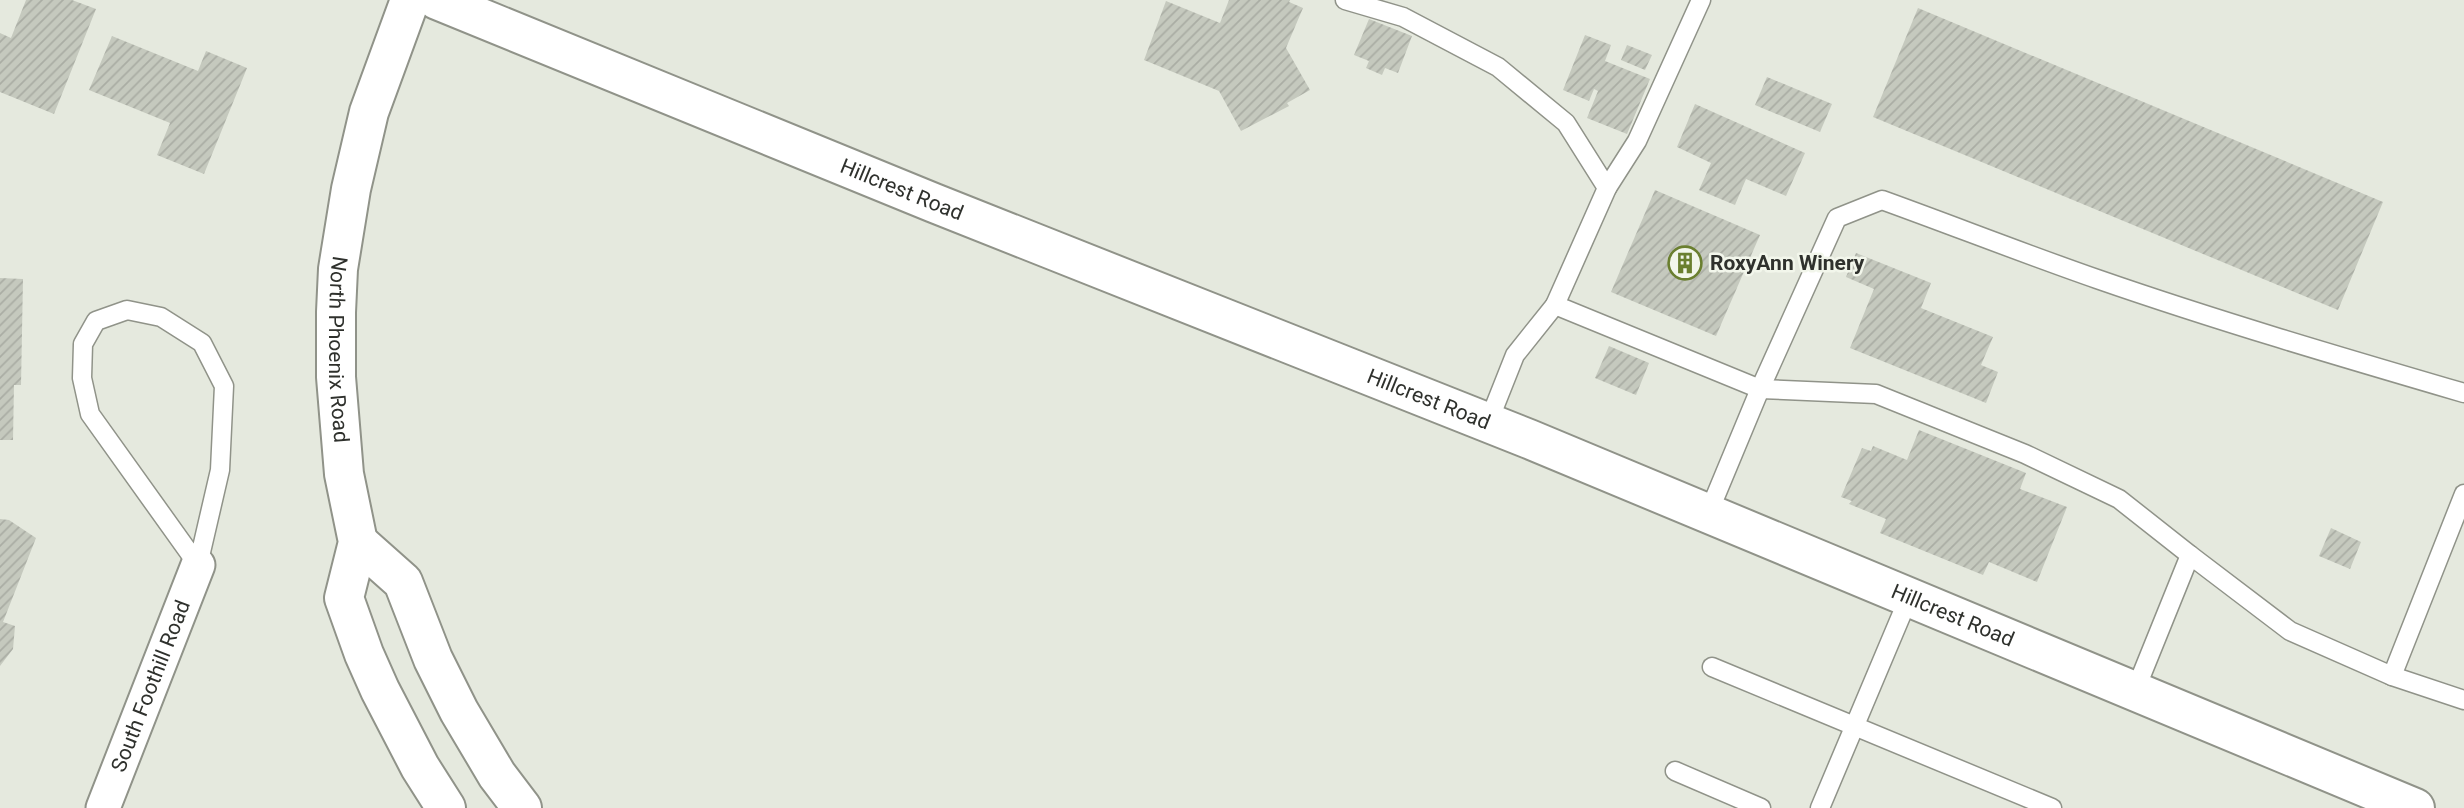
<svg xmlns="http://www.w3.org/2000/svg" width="2464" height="808" font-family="Roboto,sans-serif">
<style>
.building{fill:url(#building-hatch)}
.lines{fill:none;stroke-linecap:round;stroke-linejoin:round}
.service-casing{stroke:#909389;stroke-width:21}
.minor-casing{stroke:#909389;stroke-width:37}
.tertiary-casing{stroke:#909389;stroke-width:42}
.primary-casing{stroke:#909389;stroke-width:42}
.service{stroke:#fff;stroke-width:18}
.minor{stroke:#fff;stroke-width:33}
.tertiary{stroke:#fff;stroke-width:38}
.primary{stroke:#fff;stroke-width:38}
.labels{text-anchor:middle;stroke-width:5;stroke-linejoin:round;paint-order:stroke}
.street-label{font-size:21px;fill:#2f312d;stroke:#f2f6eb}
.poi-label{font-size:21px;font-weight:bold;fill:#2f312d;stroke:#f2f6eb;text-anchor:start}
</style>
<defs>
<pattern id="building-hatch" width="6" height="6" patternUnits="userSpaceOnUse" patternTransform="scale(1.75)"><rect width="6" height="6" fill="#c5c9be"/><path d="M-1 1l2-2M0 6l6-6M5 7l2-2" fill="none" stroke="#aaada4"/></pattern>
</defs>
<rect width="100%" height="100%" fill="#e5e9de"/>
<!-- building -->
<g class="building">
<polygon points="26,0 72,0 96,9 54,114 0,92 0,33 11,38"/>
<polygon points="1229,0 1290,0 1289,2 1303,8 1286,48 1310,90 1287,103 1289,106 1241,131 1219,91 1144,60 1166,1 1220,23"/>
<polygon points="1918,8 2383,202 2338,310 1873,117"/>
<polygon points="1369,19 1412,36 1398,73 1385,68 1382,75 1366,68 1369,61 1354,55"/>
<polygon points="1585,35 1611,45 1605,61 1650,79 1627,134 1587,118 1598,91 1594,89 1589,101 1563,90"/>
<polygon points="112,36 198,71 206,51 247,68 204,174 157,155 170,123 89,90"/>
<polygon points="1627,45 1652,55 1645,70 1621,60"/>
<polygon points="1767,77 1832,104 1820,132 1755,105"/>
<polygon points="1695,104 1805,153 1786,196 1746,179 1735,205 1699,190 1711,163 1677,147"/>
<polygon points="1655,190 1760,235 1716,336 1611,292"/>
<polygon points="1856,253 1931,283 1921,308 1993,337 1981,365 1998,372 1986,403 1850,348 1874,289 1846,277"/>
<polygon points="0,278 23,279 21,385 14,385 13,440 0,440"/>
<polygon points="1609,346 1649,363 1636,395 1595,378"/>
<polygon points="1919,430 2026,473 2020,489 2067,507 2037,582 1989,562 1983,575 1880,533 1886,519 1849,504 1852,501 1841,497 1862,448 1871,451 1873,446 1907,460"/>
<polygon points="0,519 9,520 36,538 3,622 15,626 13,649 0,666"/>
<polygon points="2331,528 2361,542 2350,569 2319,556"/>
</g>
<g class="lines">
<defs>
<g id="service">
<polyline points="1345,0 1403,17 1498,67 1566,123 1607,188 1555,305 1760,389 1876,394 2025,454 2119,499 2190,555 2135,691"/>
<polyline points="1607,188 1637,141 1701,0"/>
<polygon points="127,310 161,317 202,343 224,386 220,470 198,565 90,414 82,378 83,344 96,321"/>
<polyline points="1488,423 1515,355 1555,305"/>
<path d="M1708,514L1760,389L1837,218L1882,200C1954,226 2025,254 2097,279C2218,321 2341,357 2464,393"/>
<polyline points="2190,555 2290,631 2392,676 2464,700"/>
<polyline points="1712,667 2052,808"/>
<polyline points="2392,676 2464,494"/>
<polyline points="1675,771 1761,808"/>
<polyline points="1820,808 1909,597"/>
</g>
<g id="minor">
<path id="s1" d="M103,808L198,565"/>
</g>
<g id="tertiary">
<path id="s2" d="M437,0L934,203L1529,439L2415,808"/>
</g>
<g id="primary">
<path id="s3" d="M410,0L369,112L351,189L338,269L336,312V377L344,474L358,542L344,598L364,654L380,690L420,767L446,808"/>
<polyline points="358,542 403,582 433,659 459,711 497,775 522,808"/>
</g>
</defs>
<!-- service casing -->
<use href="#service" class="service-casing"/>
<!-- minor casing -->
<use href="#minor" class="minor-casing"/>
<!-- tertiary casing -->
<use href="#tertiary" class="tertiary-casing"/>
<!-- primary casing -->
<use href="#primary" class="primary-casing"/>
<!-- service -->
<use href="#service" class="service"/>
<!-- minor -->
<use href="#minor" class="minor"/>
<!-- tertiary -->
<use href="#tertiary" class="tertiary"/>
<!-- primary -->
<use href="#primary" class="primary"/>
</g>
<!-- icons -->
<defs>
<symbol id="building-ring" viewBox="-11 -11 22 22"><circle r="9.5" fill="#f2f6eb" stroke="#6a7f2f" stroke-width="1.5"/><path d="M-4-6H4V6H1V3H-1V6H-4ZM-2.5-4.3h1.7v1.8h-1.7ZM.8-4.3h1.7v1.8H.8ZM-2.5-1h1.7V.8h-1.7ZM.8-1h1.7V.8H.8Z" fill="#6a7f2f"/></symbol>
</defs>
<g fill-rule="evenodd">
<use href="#building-ring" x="1666" y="244" width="38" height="38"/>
</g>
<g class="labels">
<!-- street labels -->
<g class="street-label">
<text dy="7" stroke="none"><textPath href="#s2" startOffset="502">Hillcrest Road</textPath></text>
<text dy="7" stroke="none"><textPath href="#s3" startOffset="360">North Phoenix Road</textPath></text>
<text dy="7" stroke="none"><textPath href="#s2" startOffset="1069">Hillcrest Road</textPath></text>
<text dy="7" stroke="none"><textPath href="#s2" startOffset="1636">Hillcrest Road</textPath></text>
<text dy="7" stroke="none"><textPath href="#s1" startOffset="131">South Foothill Road</textPath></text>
</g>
<!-- poi labels -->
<g class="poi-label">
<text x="1710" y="270">RoxyAnn Winery</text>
</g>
</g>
</svg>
